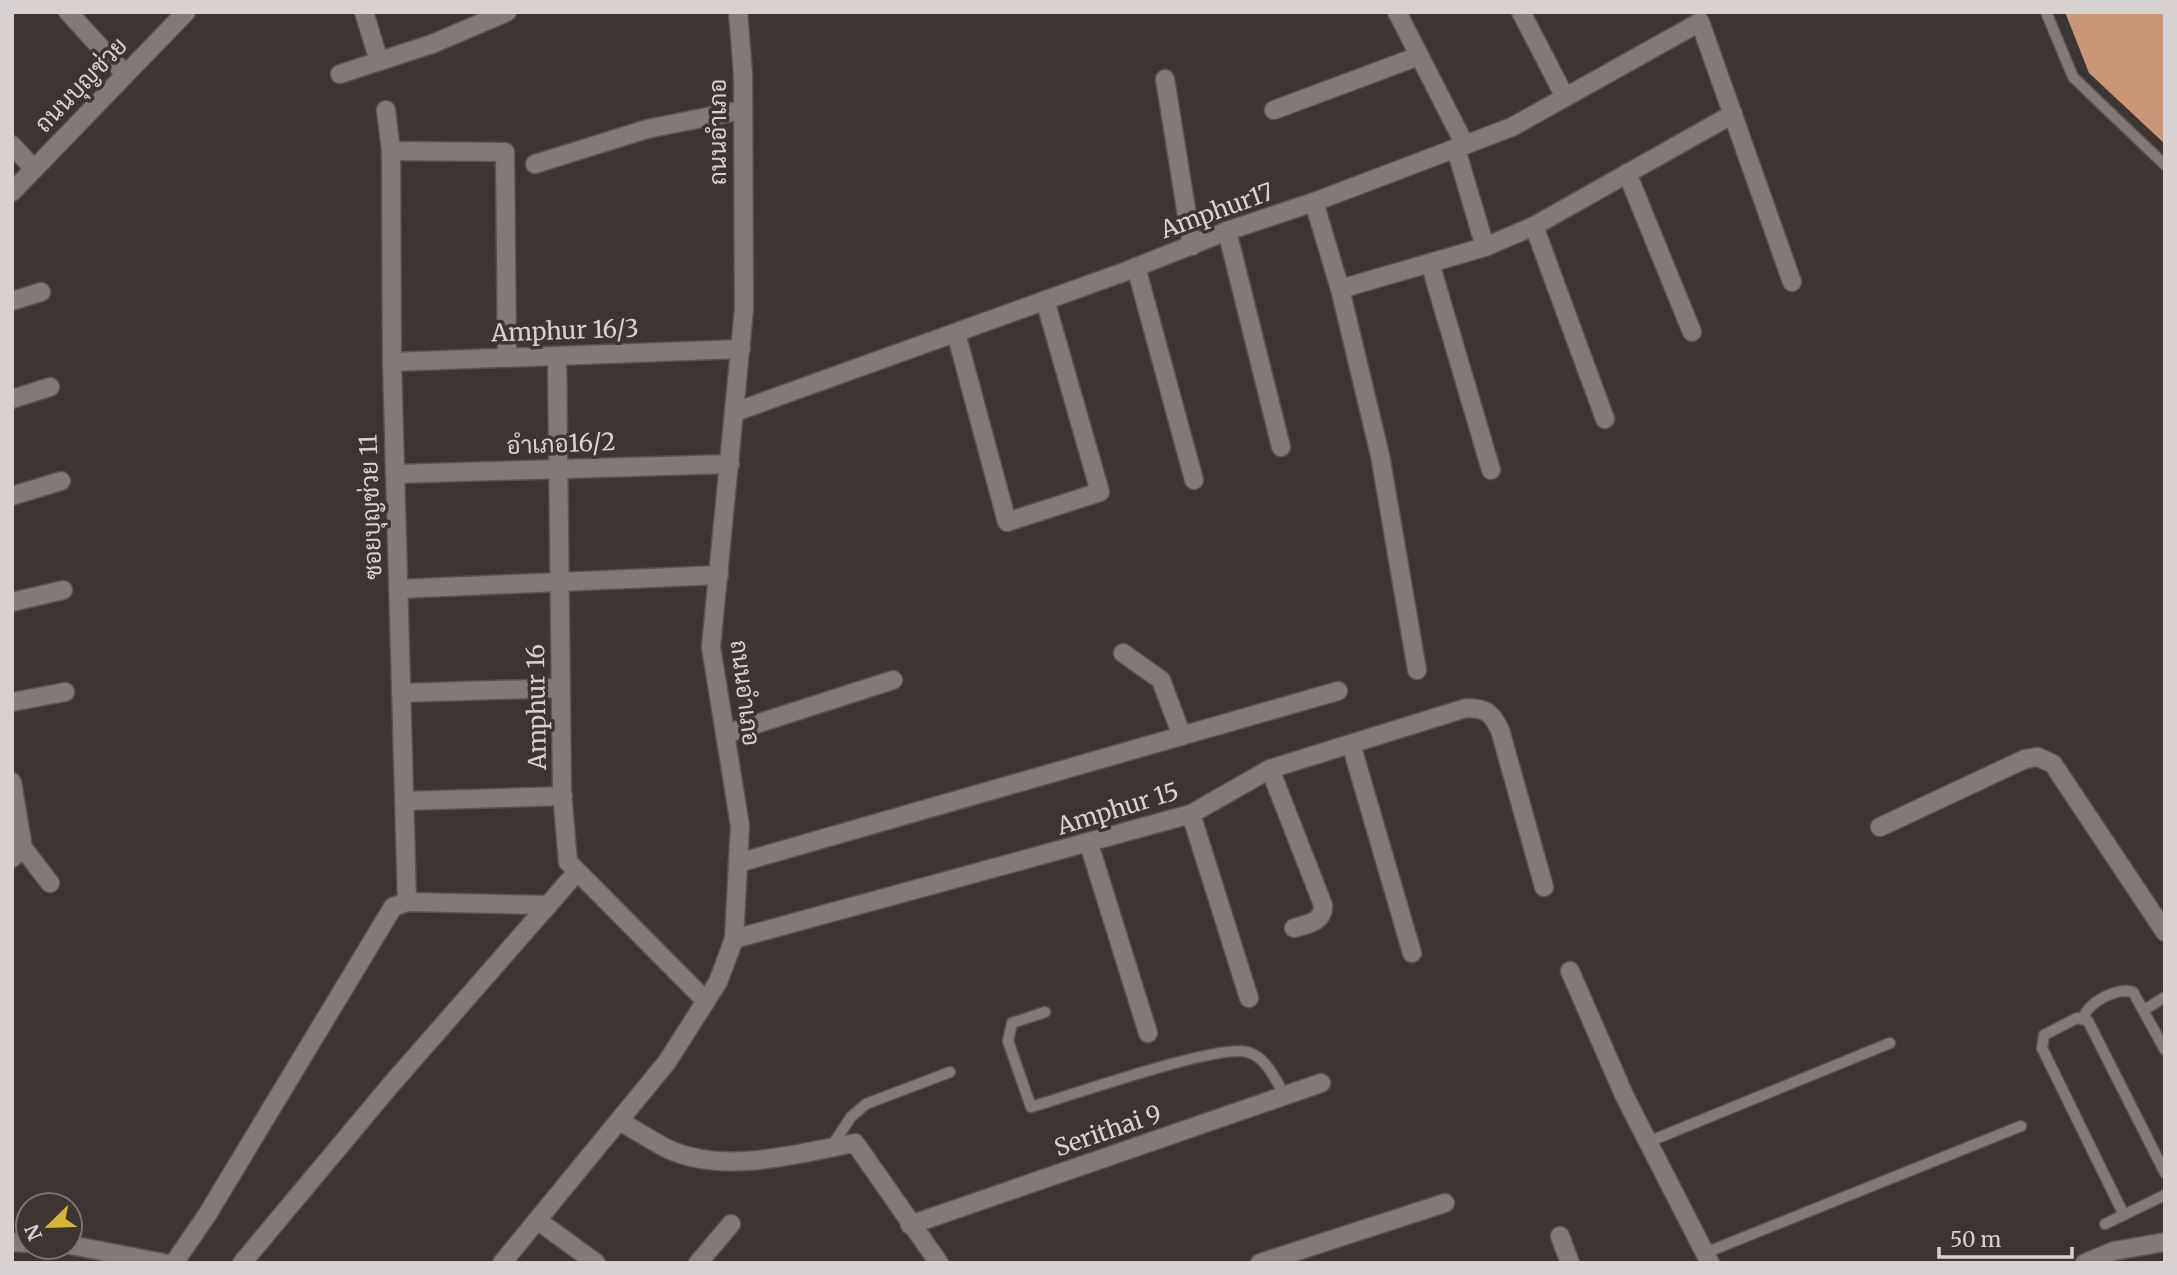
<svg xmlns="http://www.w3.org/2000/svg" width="2177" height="1275" font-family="Merriweather,Sarabun,serif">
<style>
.building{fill:#c79778}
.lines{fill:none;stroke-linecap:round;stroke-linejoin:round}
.lane-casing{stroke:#595351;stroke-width:13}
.street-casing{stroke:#595351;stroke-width:21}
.secondary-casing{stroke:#595351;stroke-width:21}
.lane{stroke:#827a76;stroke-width:10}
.street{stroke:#827a76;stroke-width:18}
.secondary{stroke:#827a76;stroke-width:18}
.labels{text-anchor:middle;stroke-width:7;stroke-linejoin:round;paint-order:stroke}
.street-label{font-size:24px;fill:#d7d2d1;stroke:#3c3532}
</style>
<rect width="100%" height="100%" fill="#3c3532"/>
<!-- building -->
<polygon class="building" points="2065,12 2165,12 2165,144 2089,73"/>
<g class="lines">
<defs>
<g id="lane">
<polyline points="2046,12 2073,77 2165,165"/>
<polyline points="2144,1010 2165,997"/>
<path d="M1045,1012L1012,1023L1008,1041L1031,1107C1070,1096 1216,1044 1247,1052C1266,1056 1276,1081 1285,1096"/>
<path d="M2083,1018C2089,1002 2116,987 2133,992L2165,1050"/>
<polyline points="1648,1142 1890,1043"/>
<polyline points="831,1147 851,1117 866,1104 950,1072"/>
<polyline points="2124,1215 2042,1048 2044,1035 2077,1018 2088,1021 2165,1173"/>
<polyline points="2105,1224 2165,1195"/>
<polyline points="1705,1253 2021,1126"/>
</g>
<g id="street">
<polyline points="68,12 125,74"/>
<polyline points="364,12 379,61"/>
<polyline points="1397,12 1465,145"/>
<polyline points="1521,12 1565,97"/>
<polyline points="340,74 432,44 507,12"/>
<polyline points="1165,79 1192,246"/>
<polyline points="386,110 391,151 392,362 407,902"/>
<polyline points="1274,110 1419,56"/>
<polyline points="12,145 34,169"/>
<polyline points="1456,149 1485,247"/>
<polyline points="391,151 505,152 507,358"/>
<polyline points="535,164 647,129 742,110"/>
<polyline points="1627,173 1692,332"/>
<polyline points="1314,202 1340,289 1380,455 1417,670"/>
<polyline points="1534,226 1605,419"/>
<polyline points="1227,231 1281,447"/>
<polyline points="1430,263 1491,470"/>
<polyline points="1136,267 1194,480"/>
<polyline points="1340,289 1485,247 1534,226 1733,114"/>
<polyline points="12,301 41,292"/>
<polyline points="956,333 1007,522 1100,492 1045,300"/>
<polyline points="557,356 562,792 568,862 706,1001"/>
<polyline points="392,362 741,349"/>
<polyline points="12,399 50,387"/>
<polyline points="735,412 1124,272 1227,231 1314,202 1512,127 1700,22 1792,282"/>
<polyline points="395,474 730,464"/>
<polyline points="12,496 61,481"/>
<polyline points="398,589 719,575"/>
<polyline points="12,602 63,590"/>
<polyline points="1123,653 1161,680 1182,736"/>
<polyline points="401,693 561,688"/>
<polyline points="12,702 65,692"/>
<polyline points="725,734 893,680"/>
<polyline points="1351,744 1412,953"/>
<path d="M1270,769L1323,905C1324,922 1308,924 1294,928"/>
<polyline points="12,782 23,848 12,858"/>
<polyline points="404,801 563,796"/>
<polyline points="1191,814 1249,998"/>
<polyline points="1880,827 2025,759 2038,757 2053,764 2165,932"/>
<polyline points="1089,844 1148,1033"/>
<polyline points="23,848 50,883"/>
<polyline points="738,863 1338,691"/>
<path d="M734,939L1191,814L1270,769L1466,708C1486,708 1491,712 1500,730L1544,887"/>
<polyline points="1570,971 1625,1097 1710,1263"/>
<path d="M619,1121C636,1130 653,1142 670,1150C727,1175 798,1153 855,1143L939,1263"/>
<polyline points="537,1220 596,1263"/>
<polyline points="910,1225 1321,1083"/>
<polyline points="1560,1236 1570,1263"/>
<polyline points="174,1263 207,1215 393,907 407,902 548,905"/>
<polyline points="242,1263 389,1087 577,872"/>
<polyline points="698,1263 731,1224"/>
<polyline points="1260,1263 1445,1203"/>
<polyline points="2085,1263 2114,1251 2165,1242"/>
</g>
<g id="secondary">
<polyline points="12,192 186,12"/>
<polyline points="12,1242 28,1243"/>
<polyline points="70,1245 164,1263"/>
<polyline points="502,1263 667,1062 718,982 734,939 740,826 711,647 744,309 743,74 738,12"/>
</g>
</defs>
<!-- lane casing -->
<use href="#lane" class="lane-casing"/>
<!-- street casing -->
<use href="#street" class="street-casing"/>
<!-- secondary casing -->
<use href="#secondary" class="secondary-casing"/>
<!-- lane -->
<use href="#lane" class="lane"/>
<!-- street -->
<use href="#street" class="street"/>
<!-- secondary -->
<use href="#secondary" class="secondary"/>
</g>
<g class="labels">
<!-- street labels -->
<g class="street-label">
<text transform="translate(81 85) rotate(-46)" y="8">ถนนบุญช่วย</text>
<text transform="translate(718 132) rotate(-90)" y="8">ถนนอำเภอ</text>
<text transform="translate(1217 211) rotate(-20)" y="8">Amphur17</text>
<text transform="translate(565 331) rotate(-2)" y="8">Amphur 16/3</text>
<text transform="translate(561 444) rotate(-2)" y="8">อำเภอ16/2</text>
<text transform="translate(371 507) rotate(-92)" y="8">ซอยบุญช่วย 11</text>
<text transform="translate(745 693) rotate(83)" y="8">ถนนอำเภอ</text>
<text transform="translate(537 707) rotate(-91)" y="8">Amphur 16</text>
<text transform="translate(1118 809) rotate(-17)" y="8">Amphur 15</text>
<text transform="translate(1108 1131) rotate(-19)" y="8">Serithai 9</text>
</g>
</g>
<!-- border -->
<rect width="2177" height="1275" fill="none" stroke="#d7d2d1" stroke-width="28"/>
<!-- north arrow -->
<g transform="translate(49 1226) rotate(247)"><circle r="33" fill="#3c3532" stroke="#7a7472" stroke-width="2"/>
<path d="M0-5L12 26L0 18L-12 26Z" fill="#d5b535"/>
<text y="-10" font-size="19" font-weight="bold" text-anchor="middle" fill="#d7d2d1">N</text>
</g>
<!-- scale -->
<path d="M1939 1247v10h133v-10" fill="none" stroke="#d7d2d1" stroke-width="3.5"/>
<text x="1950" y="1247" font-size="21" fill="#d7d2d1" stroke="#3c3532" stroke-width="5" paint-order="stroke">50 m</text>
</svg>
